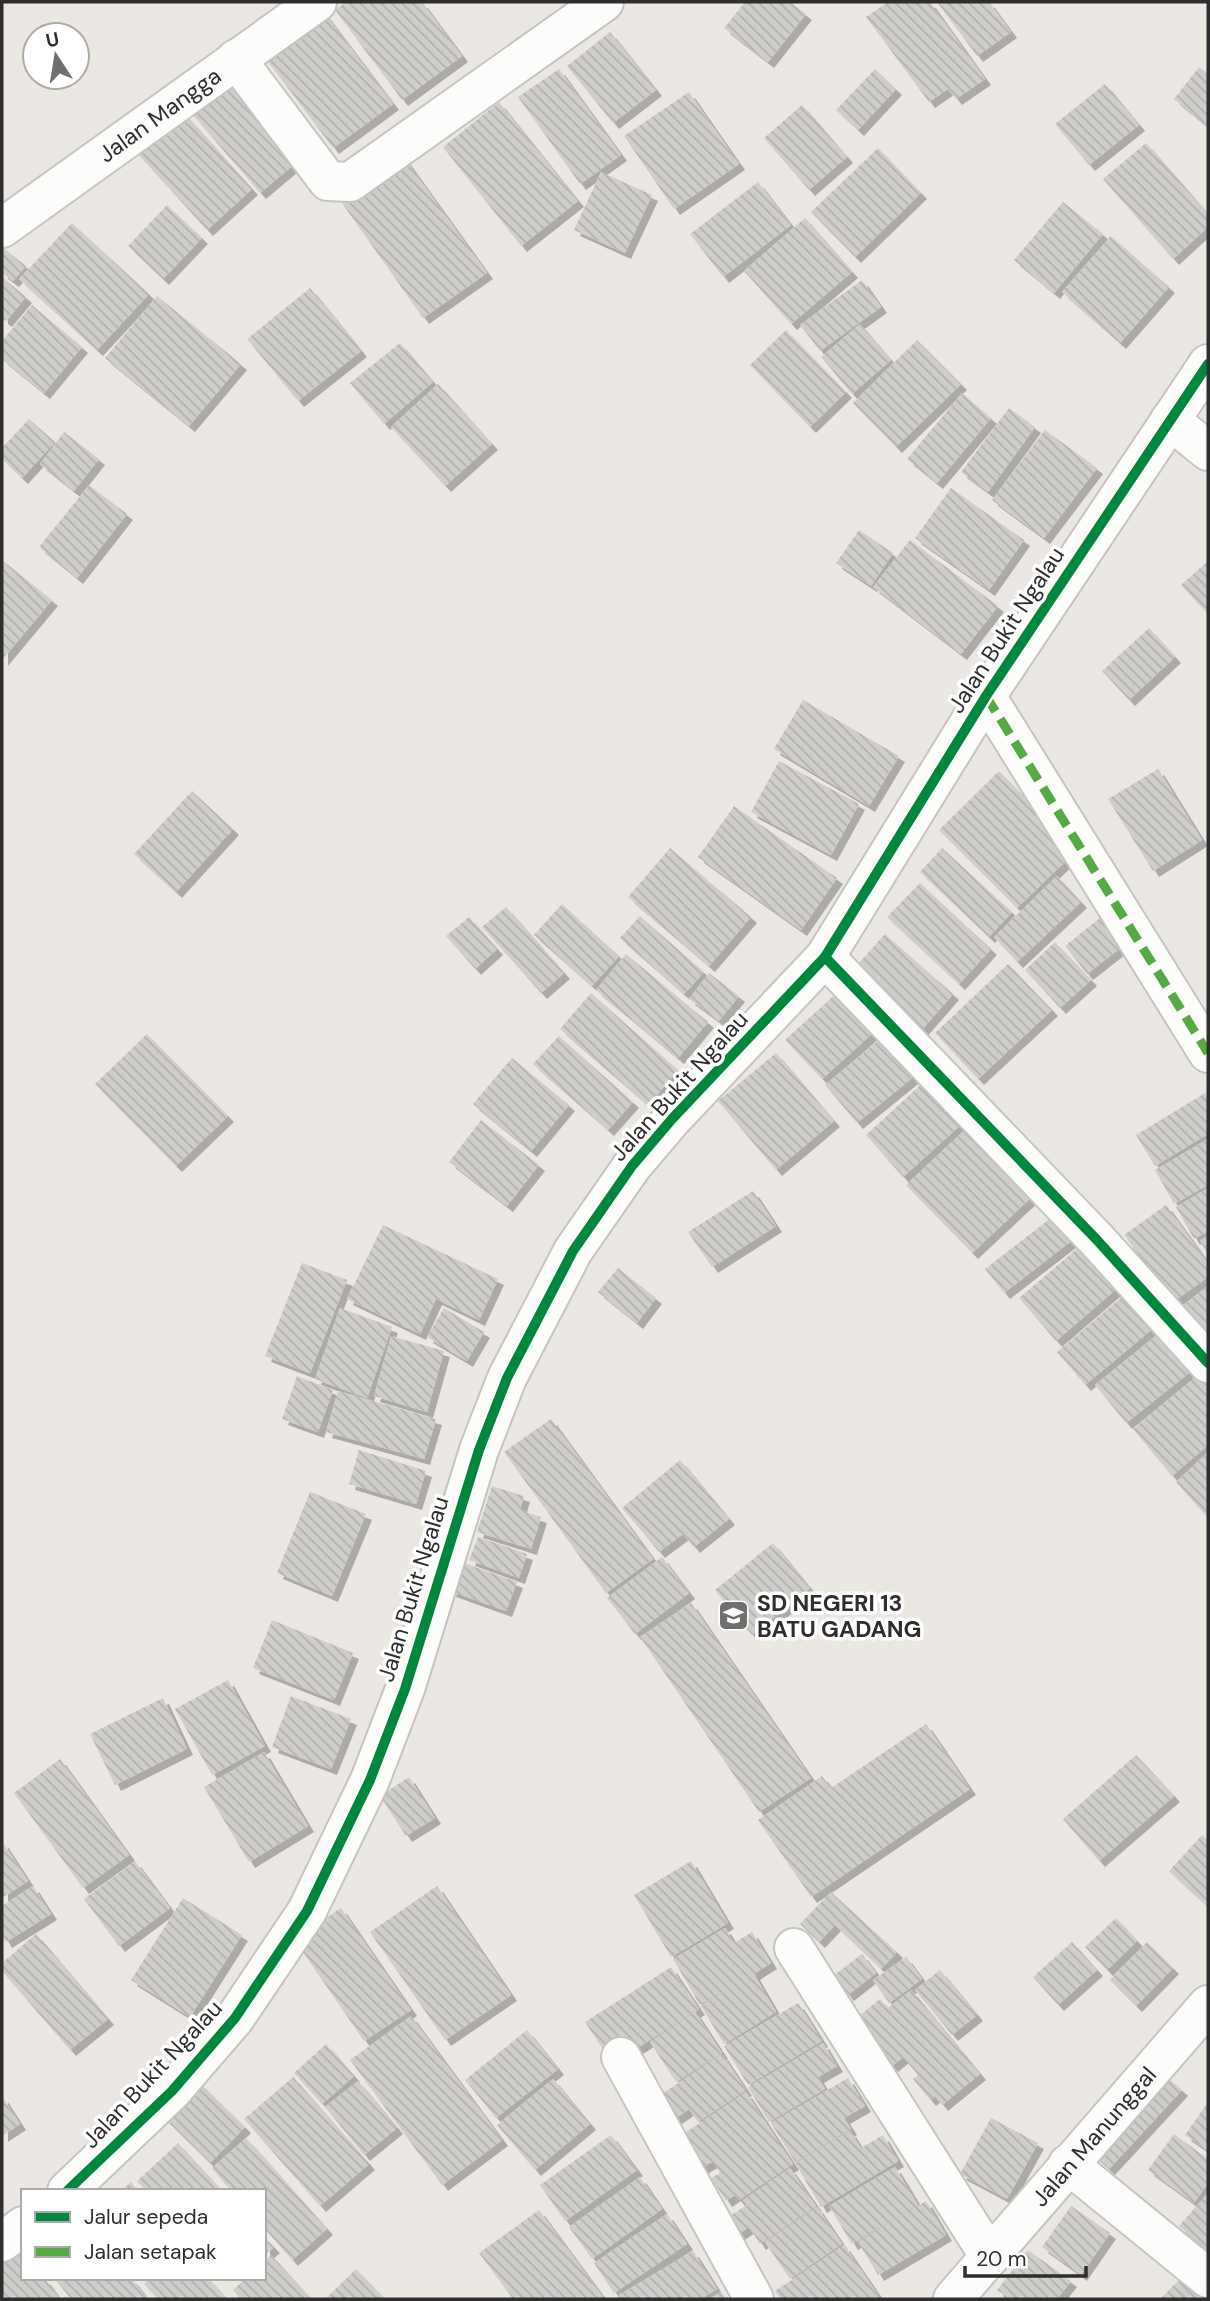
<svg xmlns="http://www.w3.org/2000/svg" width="1210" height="2301" font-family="'DM Sans',sans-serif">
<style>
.building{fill:url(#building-back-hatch);filter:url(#shadow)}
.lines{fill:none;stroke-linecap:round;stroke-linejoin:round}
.minor-casing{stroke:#c5c4c4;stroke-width:42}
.minor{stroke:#fcfcfb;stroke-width:38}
.quiet{stroke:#54ab44;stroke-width:9;stroke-dasharray:18 9;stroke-linecap:butt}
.cycleway-casing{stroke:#fff;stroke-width:15}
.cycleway{stroke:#00873e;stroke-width:10}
.labels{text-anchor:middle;stroke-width:7;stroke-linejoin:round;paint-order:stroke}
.street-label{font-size:23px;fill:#2e2e2e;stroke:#fff}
.poi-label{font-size:23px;font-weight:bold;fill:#2e2e2e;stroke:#fff;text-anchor:start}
</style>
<defs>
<pattern id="building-back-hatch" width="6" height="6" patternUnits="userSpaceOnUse" patternTransform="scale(1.75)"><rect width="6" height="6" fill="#d0cecb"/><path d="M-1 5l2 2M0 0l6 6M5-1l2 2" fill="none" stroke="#b3b1af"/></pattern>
<filter id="shadow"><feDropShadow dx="6" dy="6" stdDeviation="0" flood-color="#0004"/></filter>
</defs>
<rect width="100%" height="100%" fill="#ebe8e4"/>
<!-- building -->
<g class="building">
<polygon points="346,2 422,2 462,56 402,100 335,10"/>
<polygon points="745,2 790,2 806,14 768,62 724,28"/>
<polygon points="888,2 930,2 985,79 956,99 948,89 929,102 866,17"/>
<polygon points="937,2 989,2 1011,32 977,56"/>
<polygon points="322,10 393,104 333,148 263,55"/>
<polygon points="610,32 656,90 613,123 567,66"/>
<polygon points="1199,67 1208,74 1208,127 1174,99"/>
<polygon points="559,69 621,155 580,184 518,97"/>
<polygon points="875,69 896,89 858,130 836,110"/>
<polygon points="235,76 304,156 260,193 191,113"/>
<polygon points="1105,84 1139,125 1089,165 1055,124"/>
<polygon points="689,92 739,164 674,209 624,136"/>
<polygon points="499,102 578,201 521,246 443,147"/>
<polygon points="802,105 847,157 809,190 764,138"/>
<polygon points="183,112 252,189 207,230 136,152"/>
<polygon points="1146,143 1208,214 1208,227 1173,259 1103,179"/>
<polygon points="878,148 921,193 855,257 811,212"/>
<polygon points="405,159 487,273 423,318 342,203"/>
<polygon points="601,172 652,195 625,253 574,230"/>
<polygon points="758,182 791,225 723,277 690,234"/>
<polygon points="1063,202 1103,234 1054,293 1014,260"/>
<polygon points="167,205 202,238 163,279 128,246"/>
<polygon points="805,218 852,272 791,324 744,271"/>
<polygon points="72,223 149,294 97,350 19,279"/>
<polygon points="1111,236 1169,287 1120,343 1062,292"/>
<polygon points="2,247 26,266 13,281 2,273"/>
<polygon points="2,277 26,297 6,321 2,318"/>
<polygon points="862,280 881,307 820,351 800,325"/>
<polygon points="310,288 361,351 298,401 247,339"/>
<polygon points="157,296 241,364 189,426 105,358"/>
<polygon points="32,305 82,347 44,393 2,359 2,341"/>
<polygon points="860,324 891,360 852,394 821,357"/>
<polygon points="786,330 846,392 810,427 750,365"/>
<polygon points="917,340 961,384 896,447 853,403"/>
<polygon points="400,343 433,382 384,424 350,383"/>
<polygon points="438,384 492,444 445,486 391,427"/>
<polygon points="962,393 991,418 937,483 907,459"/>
<polygon points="1009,408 1035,427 988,492 961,472"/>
<polygon points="29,419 55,442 22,478 2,459 2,448"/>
<polygon points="1045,430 1097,468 1044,538 992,500"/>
<polygon points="64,432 99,459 74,491 40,464"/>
<polygon points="89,485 127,514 77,578 39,547"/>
<polygon points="951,488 1024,540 989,590 915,538"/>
<polygon points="859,530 893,553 871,586 836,563"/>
<polygon points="910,540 998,606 961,654 873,587"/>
<polygon points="2,560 52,600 2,660"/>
<polygon points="1208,561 1208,614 1181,585"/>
<polygon points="1149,628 1175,657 1129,700 1102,671"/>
<polygon points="803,700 899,756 869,806 774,749"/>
<polygon points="779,761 859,804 831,855 751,812"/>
<polygon points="1158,769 1202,840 1153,871 1108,799"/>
<polygon points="999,771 1077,850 1017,908 939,830"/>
<polygon points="192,791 233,829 176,892 134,854"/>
<polygon points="734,806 837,878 801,930 698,857"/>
<polygon points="670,848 751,917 709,966 628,897"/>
<polygon points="942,848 1012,912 989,937 920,872"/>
<polygon points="1057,876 1081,902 1017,962 994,937"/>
<polygon points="920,883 991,949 959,984 887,917"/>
<polygon points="562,904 619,956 592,986 534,935"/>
<polygon points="506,907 564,973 541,993 482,927"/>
<polygon points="1105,914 1128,942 1087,974 1065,946"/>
<polygon points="640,916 704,972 684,994 620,938"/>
<polygon points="469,917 497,949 475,969 446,936"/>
<polygon points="885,934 953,994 920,1032 851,972"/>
<polygon points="1055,942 1091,980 1060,1008 1025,970"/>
<polygon points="626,954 708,1022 678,1058 596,990"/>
<polygon points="1008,964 1052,1010 978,1079 935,1033"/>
<polygon points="709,973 739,996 719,1021 689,999"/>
<polygon points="841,989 877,1029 822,1079 785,1040"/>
<polygon points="591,993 678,1070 648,1105 560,1029"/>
<polygon points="147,1034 228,1116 176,1166 95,1084"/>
<polygon points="885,1035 917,1074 857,1123 825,1085"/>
<polygon points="559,1036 633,1102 608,1130 533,1064"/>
<polygon points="776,1053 834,1121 776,1170 718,1101"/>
<polygon points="512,1058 569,1105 531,1151 473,1104"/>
<polygon points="927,1079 965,1121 903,1177 866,1135"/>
<polygon points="1205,1093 1208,1098 1208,1134 1155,1166 1136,1135"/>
<polygon points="481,1120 539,1165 507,1206 449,1162"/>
<polygon points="970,1125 1036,1193 972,1253 906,1185"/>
<polygon points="1208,1139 1208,1185 1174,1204 1155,1170"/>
<polygon points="1208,1188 1208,1231 1194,1239 1176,1207"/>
<polygon points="753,1191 776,1226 712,1267 688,1232"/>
<polygon points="1166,1205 1208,1263 1208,1277 1173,1302 1124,1235"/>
<polygon points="1056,1214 1075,1238 1004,1293 985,1269"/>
<polygon points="383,1225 498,1279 479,1320 436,1299 420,1334 347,1299"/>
<polygon points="1208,1236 1208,1255 1200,1241"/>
<polygon points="1085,1242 1122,1284 1056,1341 1019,1298"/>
<polygon points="302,1263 347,1280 310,1373 265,1356"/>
<polygon points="618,1268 656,1298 637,1323 598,1292"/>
<polygon points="1208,1286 1208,1343 1181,1307"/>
<polygon points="1129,1291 1157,1325 1085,1385 1057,1352"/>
<polygon points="340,1308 392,1327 367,1398 315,1379"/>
<polygon points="444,1308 484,1332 467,1361 427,1337"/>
<polygon points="1163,1330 1194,1369 1126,1423 1095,1385"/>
<polygon points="391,1336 444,1351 427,1412 374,1396"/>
<polygon points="1204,1370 1208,1375 1208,1445 1172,1476 1133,1429"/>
<polygon points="297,1376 333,1390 318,1432 282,1419"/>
<polygon points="338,1391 436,1419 424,1459 326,1432"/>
<polygon points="551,1419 653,1559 606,1593 504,1452"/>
<polygon points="359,1450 426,1471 416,1504 349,1484"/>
<polygon points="1208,1452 1208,1518 1176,1482"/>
<polygon points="680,1460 729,1519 694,1547 683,1534 659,1552 622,1508"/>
<polygon points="492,1486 524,1496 520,1510 541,1517 531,1549 477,1532"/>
<polygon points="310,1492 366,1514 332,1596 277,1573"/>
<polygon points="478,1537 527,1554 519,1578 469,1560"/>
<polygon points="773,1543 810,1588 752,1635 715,1590"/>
<polygon points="662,1557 689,1593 635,1634 607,1598"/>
<polygon points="461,1562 517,1582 506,1611 450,1591"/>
<polygon points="691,1603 811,1778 759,1812 640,1637"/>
<polygon points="272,1620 353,1653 334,1700 253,1668"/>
<polygon points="228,1680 265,1746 212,1775 175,1709"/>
<polygon points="291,1696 351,1719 331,1769 272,1747"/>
<polygon points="163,1698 187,1749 115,1785 90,1734"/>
<polygon points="926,1724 970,1789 811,1897 758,1820 822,1776 831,1788"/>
<polygon points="264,1752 308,1826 249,1862 204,1787"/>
<polygon points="1136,1755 1174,1796 1099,1861 1063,1819"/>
<polygon points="60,1759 129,1855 83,1888 14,1793"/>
<polygon points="409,1777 435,1818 406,1836 380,1796"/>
<polygon points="1202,1835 1208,1840 1208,1907 1169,1871"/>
<polygon points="2,1841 28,1881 2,1898"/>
<polygon points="135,1861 170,1908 119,1946 84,1899"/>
<polygon points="691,1861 728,1923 671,1957 634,1895"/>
<polygon points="33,1886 51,1914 6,1942 2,1935 2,1906"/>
<polygon points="437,1886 511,1995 445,2040 370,1932"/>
<polygon points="831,1892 897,1952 881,1969 835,1925 819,1942 800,1924"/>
<polygon points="183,1898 242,1935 190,2017 131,1980"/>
<polygon points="341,1908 411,2010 364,2041 294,1939"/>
<polygon points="1116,1918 1137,1941 1107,1970 1085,1947"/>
<polygon points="725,1928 734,1943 752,1932 771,1963 754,1974 776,2012 724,2044 701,2006 731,1987 700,2005 673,1959"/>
<polygon points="36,1934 108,2019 70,2050 2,1971 2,1963"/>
<polygon points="1072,1942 1097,1970 1058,2005 1033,1977"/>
<polygon points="1147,1942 1173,1968 1136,2006 1110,1980"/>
<polygon points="862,1954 876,1973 848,1995 833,1976"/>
<polygon points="906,1957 922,1979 889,2003 873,1980"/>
<polygon points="671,1967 699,2009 629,2053 608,2057 585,2022"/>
<polygon points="940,1970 977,2015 952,2035 915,1990"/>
<polygon points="911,1990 980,2074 942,2105 935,2096 930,2100 913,2079 918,2075 903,2057 892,2066 854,2020 880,1999 888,2008"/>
<polygon points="798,2003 822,2041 748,2085 724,2046"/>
<polygon points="695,2012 722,2053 676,2082 650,2042"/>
<polygon points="411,2016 502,2140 442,2185 350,2060"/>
<polygon points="527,2030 558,2069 496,2118 465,2080"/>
<polygon points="823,2043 837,2066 818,2077 825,2089 769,2122 748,2087"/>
<polygon points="326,2044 354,2076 322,2104 294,2073"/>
<polygon points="722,2054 746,2090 698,2122 689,2109 669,2123 654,2099"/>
<polygon points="1158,2069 1182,2090 1109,2169 1086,2148"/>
<polygon points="293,2077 369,2164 320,2206 244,2119"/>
<polygon points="848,2078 865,2106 844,2118 851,2129 795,2162 771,2123"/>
<polygon points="553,2079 590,2124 535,2170 497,2125"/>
<polygon points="358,2081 397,2128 364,2155 325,2107"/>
<polygon points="199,2082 245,2127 210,2163 164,2118"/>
<polygon points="746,2092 793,2164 739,2200 735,2195 726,2201 711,2178 720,2173 713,2161 700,2169 679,2137"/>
<polygon points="2,2096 20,2124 2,2136"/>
<polygon points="1208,2102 1208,2151 1185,2135"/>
<polygon points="991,2118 1038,2143 1007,2199 960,2174"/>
<polygon points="850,2131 861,2148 883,2135 898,2161 821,2207 795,2163"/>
<polygon points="1174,2134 1208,2159 1208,2183 1194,2203 1148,2170"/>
<polygon points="611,2135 637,2170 565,2221 540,2185"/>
<polygon points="246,2138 327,2229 292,2260 264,2228 264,2191 231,2191 212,2168"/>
<polygon points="178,2143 222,2191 146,2191 137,2181"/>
<polygon points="895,2167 918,2205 852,2244 829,2206"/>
<polygon points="790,2168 816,2206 760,2244 749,2227 736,2236 725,2219 747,2205 743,2200"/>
<polygon points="640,2177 662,2209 592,2259 569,2227"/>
<polygon points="131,2182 138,2191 121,2191"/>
<polygon points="1208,2193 1208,2250 1179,2226"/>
<polygon points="926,2201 946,2235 878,2275 858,2242"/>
<polygon points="1071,2206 1110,2233 1081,2275 1042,2247"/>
<polygon points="817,2207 842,2244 790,2279 765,2242"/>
<polygon points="539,2210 603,2297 601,2299 513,2299 479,2253"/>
<polygon points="667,2214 687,2244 614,2293 594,2263"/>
<polygon points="264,2237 274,2247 264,2256"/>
<polygon points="18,2245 23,2251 23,2278 44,2278 60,2299 2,2299 2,2258"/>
<polygon points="844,2245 881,2299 781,2299 775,2291"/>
<polygon points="1028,2250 1071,2281 1057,2299 1010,2299 997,2290"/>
<polygon points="693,2251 717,2289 700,2299 621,2299 619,2295"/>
<polygon points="271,2255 311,2299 242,2299 233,2290 246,2278 264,2278 264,2261"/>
<polygon points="356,2269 385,2299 325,2299"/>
<polygon points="54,2278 131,2278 148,2299 71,2299"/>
<polygon points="150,2278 208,2278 227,2299 158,2299 144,2284"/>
<polygon points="1180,2279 1201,2299 1160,2299"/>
<polygon points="721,2292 726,2299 709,2299"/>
</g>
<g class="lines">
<defs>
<g id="minor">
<polyline points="236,59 328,181 350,182 604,2"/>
<path id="s1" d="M2,228L317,2"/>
<polyline points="1170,420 1208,451"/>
<polyline points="986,696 1208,1053"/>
<polyline points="825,957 1097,1240 1208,1363"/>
<polyline points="794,1948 990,2257"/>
<polyline points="621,2057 754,2299"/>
<polyline points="1068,2164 1208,2278"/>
<polyline points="67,2191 172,2091 235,2018 307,1911 370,1780 405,1689 479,1450 507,1378 573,1251 632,1166 672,1119 825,957 986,696 1208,364"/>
<polyline points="2,2242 23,2226"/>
<path id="s2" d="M953,2299L1208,2005"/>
</g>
</defs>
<!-- minor casing -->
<use href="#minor" class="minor-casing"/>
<!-- minor -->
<use href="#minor" class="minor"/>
<!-- quiet -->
<polyline class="quiet" points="986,696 1208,1053"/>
<defs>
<g id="cycleway">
<polyline points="825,957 1097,1240 1208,1363"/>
<polyline points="67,2191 172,2091 235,2018 307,1911 370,1780 405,1689 479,1450 507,1378 573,1251 632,1166 672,1119 825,957 986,696 1208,364"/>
</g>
</defs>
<!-- cycleway casing -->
<use href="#cycleway" class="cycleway-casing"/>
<!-- cycleway -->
<use href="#cycleway" class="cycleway"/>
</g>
<!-- icons -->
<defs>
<symbol id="school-square" viewBox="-11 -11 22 22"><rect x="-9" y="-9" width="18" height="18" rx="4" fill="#706f6e" stroke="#fff"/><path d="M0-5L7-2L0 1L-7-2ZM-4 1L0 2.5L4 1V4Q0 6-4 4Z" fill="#fff"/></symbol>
</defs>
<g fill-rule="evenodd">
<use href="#school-square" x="716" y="1598" width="35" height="35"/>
</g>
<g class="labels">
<!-- street labels -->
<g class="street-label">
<text dy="8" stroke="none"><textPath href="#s1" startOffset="194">Jalan Mangga</textPath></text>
<text transform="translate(1006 630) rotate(-57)" y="8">Jalan Bukit Ngalau</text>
<text transform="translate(679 1086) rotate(-48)" y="8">Jalan Bukit Ngalau</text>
<text transform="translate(413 1589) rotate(-73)" y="8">Jalan Bukit Ngalau</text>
<text transform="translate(152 2074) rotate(-47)" y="8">Jalan Bukit Ngalau</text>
<text dy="8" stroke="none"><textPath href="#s2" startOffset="215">Jalan Manunggal</textPath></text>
</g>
<!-- poi labels -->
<g class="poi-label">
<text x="757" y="1611">SD NEGERI 13<tspan x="757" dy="26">BATU GADANG</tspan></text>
</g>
</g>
<!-- border -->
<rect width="1210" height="2301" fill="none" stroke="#2e2e2e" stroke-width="7"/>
<!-- legend -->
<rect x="21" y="2189" width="245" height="91" fill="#ffffff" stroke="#ababab" stroke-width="2"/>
<rect x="35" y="2212" width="35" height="10" fill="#00873e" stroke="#ababab" stroke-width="2"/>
<text x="84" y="2224" font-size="21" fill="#2e2e2e">Jalur sepeda</text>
<rect x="35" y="2247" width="35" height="10" fill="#54ab44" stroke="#ababab" stroke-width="2"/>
<text x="84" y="2259" font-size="21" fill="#2e2e2e">Jalan setapak</text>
<!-- north arrow -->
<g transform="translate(56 56) rotate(348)"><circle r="33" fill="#ffffff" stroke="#ababab" stroke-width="2"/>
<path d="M0-5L12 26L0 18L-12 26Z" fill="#706f6e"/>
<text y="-10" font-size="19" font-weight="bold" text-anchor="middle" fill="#2e2e2e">U</text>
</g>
<!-- scale -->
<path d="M965 2266v10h121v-10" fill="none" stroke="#2e2e2e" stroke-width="3.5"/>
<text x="976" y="2266" font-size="21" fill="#2e2e2e" stroke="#ffffff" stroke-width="5" paint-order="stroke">20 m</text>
</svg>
